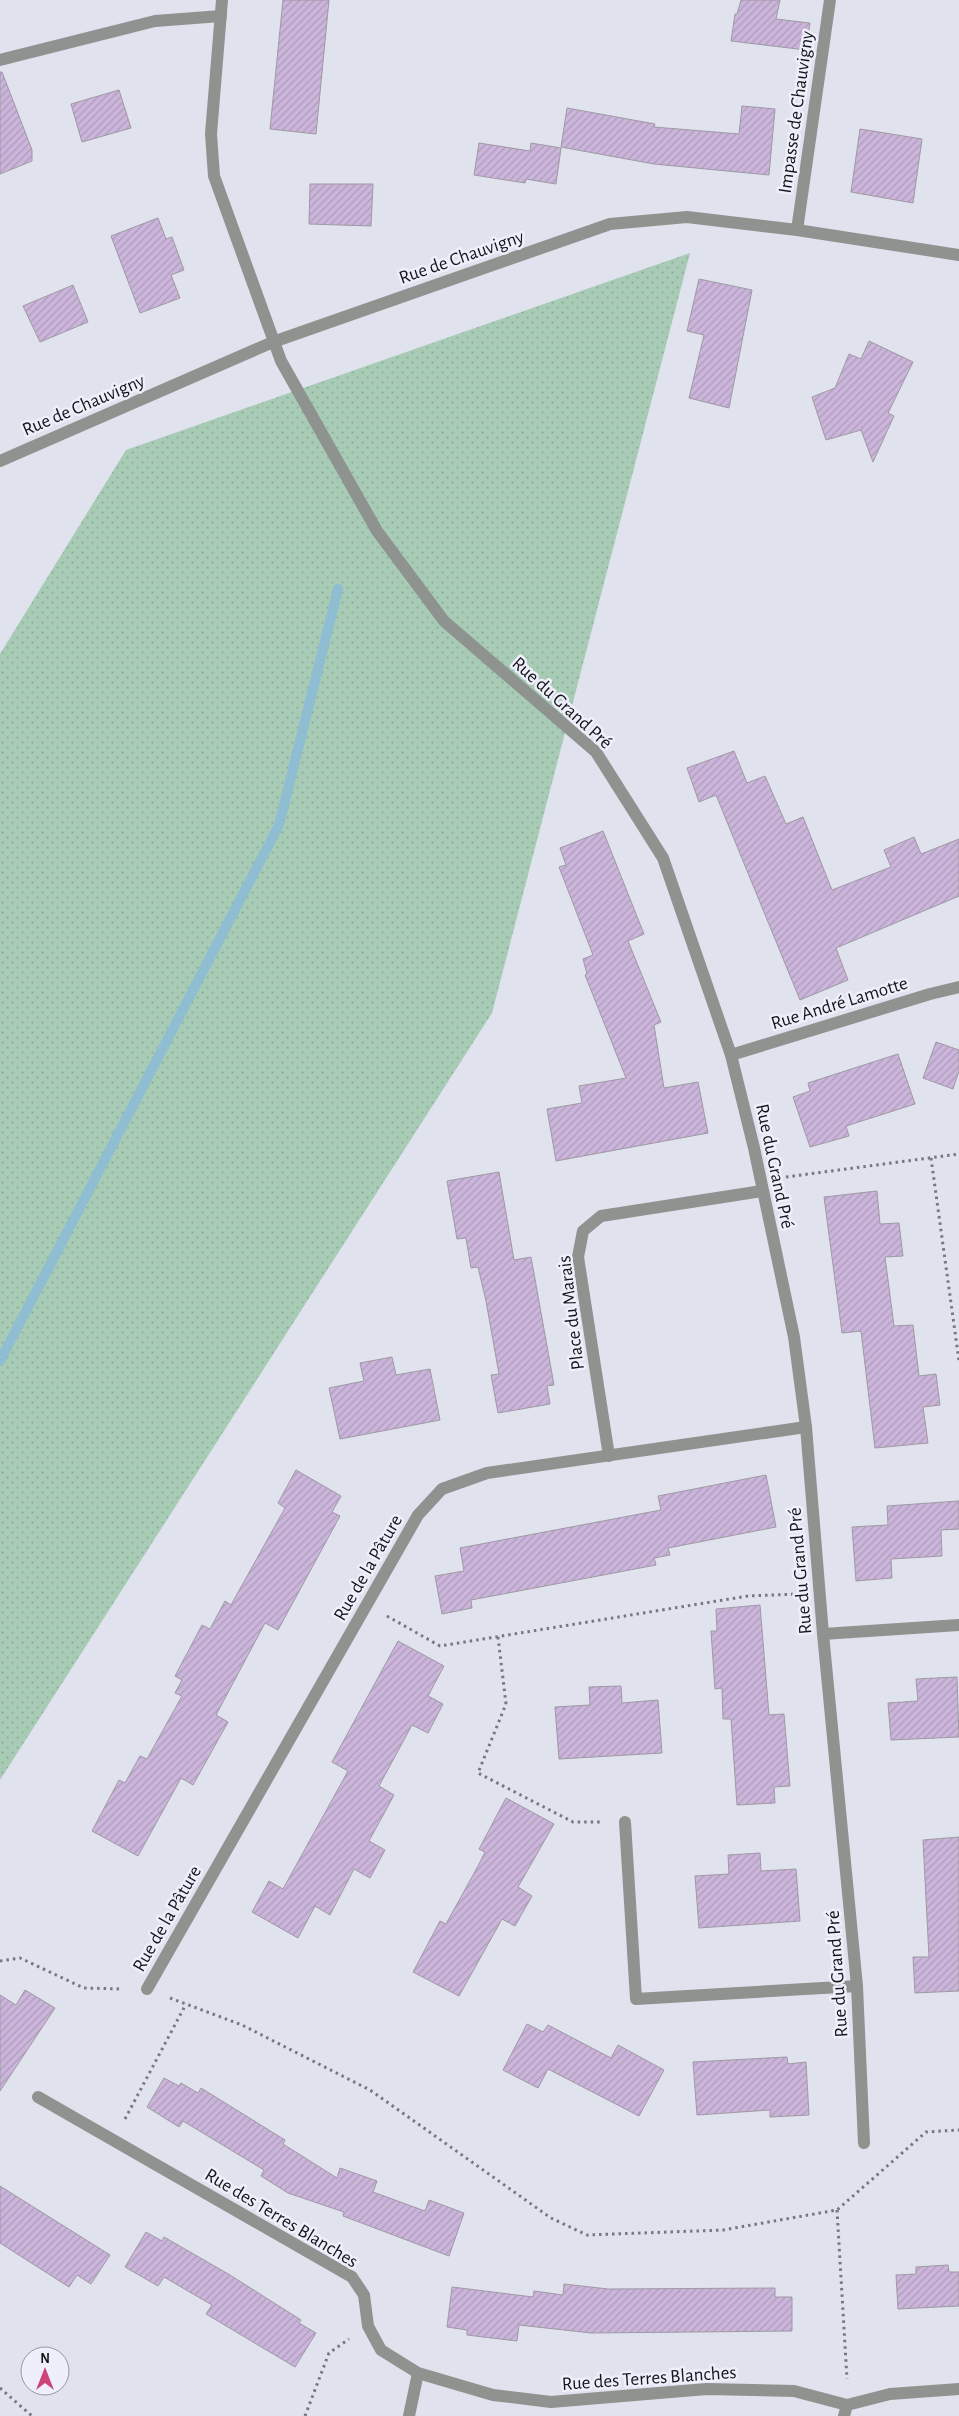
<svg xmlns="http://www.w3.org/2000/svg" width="959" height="2416" font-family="'Alegreya Sans',sans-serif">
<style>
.grass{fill:url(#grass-dots)}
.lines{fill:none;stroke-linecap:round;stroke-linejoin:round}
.stream{stroke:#8fbed3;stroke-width:10}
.building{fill:url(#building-hatch);stroke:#9e99a3}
.path{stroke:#77777f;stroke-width:3;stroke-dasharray:2.5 4;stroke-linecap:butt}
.street{stroke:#8e938f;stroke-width:12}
.labels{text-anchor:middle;stroke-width:5;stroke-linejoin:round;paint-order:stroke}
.street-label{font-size:19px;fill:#16161a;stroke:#eeeffb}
</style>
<defs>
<pattern id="grass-dots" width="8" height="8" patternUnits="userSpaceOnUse" patternTransform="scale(1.25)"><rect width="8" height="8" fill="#a8cbb6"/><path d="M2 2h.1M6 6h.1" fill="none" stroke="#90ae9c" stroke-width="1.8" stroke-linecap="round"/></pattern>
<pattern id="building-hatch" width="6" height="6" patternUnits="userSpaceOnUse" patternTransform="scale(1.25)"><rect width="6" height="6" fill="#cbb5db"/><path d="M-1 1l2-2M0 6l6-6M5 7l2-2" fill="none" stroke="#ae9bbb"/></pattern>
</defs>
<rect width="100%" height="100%" fill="#e0e2ee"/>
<!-- grass -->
<polygon class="grass" points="690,253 492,1013 0,1780 0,654 126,450"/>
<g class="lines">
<!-- stream -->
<polyline class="stream" points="0,1361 279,825 338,589"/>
</g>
<!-- building -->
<g class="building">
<polygon points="283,0 329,0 316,134 270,129"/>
<polygon points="741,0 780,0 776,19 810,23 806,50 731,41 735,14 737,14"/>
<polygon points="0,72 2,72 32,150 32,161 0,174"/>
<polygon points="119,90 131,128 82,142 71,104"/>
<polygon points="742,106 775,109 769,175 654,164 561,147 567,108 655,124 654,127 739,134"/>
<polygon points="860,129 922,139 913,203 851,192"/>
<polygon points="479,143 530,151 531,143 561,148 556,184 526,179 525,183 474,175"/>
<polygon points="310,184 373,184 371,226 309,224"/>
<polygon points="158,218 166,239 172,237 184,270 171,275 180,298 140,313 111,236"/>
<polygon points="699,279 752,290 729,408 689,398 704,335 687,331"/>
<polygon points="73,285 88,322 40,342 23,306"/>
<polygon points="869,341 913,362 888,413 894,416 873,462 861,430 826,440 812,397 835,388 849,354 861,359"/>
<polygon points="734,751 747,783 765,776 786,824 803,817 832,890 891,867 884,850 914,837 921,854 959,839 959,896 836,948 848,980 800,1000 716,795 699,802 687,768"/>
<polygon points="603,831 644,934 628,941 661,1022 654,1025 664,1088 698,1082 708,1133 556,1161 547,1109 582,1103 579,1086 626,1078 585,975 587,974 583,959 593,955 559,867 566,865 560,848"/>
<polygon points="936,1042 959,1050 959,1071 953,1089 923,1078"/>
<polygon points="898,1054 915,1104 846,1126 849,1136 810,1147 793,1097 810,1091 808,1083"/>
<polygon points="499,1172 514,1260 531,1257 554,1385 547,1386 550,1404 498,1413 491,1375 499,1374 486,1301 478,1267 471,1268 466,1238 457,1239 447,1181"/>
<polygon points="877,1191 880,1224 899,1223 903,1256 885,1257 894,1326 913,1325 919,1376 936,1374 940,1405 923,1407 928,1443 875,1448 861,1331 842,1333 824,1197"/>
<polygon points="392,1357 396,1375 430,1369 440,1420 340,1439 329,1388 364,1381 360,1363"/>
<polygon points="296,1470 341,1496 332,1512 340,1516 278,1630 265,1623 216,1715 228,1722 193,1785 181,1778 138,1856 92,1831 119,1780 125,1783 140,1756 147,1759 182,1696 175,1693 182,1680 175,1676 202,1625 210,1629 225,1601 231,1605 285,1508 278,1503"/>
<polygon points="766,1475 776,1527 668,1548 670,1555 654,1558 656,1565 471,1600 472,1608 442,1614 435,1576 464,1571 460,1548 661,1510 658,1496"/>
<polygon points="959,1501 959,1529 941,1530 942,1556 891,1559 892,1578 856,1581 852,1527 888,1525 887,1506"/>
<polygon points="760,1605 769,1715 784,1714 790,1786 774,1787 775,1803 737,1805 731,1719 723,1719 722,1688 715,1689 711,1631 717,1631 716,1609"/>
<polygon points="398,1641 444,1666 428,1696 443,1704 428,1733 412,1725 379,1786 394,1795 369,1841 385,1850 370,1878 354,1869 330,1915 315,1906 298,1938 252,1912 269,1881 283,1889 348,1771 332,1762"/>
<polygon points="957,1677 959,1737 891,1740 888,1703 918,1701 916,1679"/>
<polygon points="621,1686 622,1703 658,1700 662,1753 559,1759 555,1707 590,1705 589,1687"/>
<polygon points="506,1798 554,1824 518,1887 532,1896 515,1926 502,1919 459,1996 413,1972 440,1921 446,1924 478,1866 485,1852 479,1849"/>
<polygon points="959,1837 959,1991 915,1993 913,1957 929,1957 923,1840"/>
<polygon points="760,1853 761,1871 796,1869 800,1921 699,1928 695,1876 729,1874 728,1855"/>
<polygon points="25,1990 55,2008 0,2091 0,1995 16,2005"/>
<polygon points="527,2024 543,2032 548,2025 611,2058 618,2045 664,2070 639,2116 548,2069 538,2088 503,2070"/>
<polygon points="787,2057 788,2064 806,2062 809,2115 770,2117 770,2110 697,2115 693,2062"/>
<polygon points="164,2078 179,2086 181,2083 198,2093 201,2088 285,2140 283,2144 337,2178 340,2168 377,2181 373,2192 425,2211 429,2200 464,2213 449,2256 343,2216 344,2212 288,2193 261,2176 264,2170 183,2121 179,2127 147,2107"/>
<polygon points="0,2186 110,2255 91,2284 77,2275 69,2287 0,2243"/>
<polygon points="146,2232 162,2241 164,2237 230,2275 301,2320 299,2323 316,2333 295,2367 206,2314 212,2305 164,2277 158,2286 125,2267"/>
<polygon points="948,2265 949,2272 959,2272 959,2306 898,2309 896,2275 916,2274 916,2267"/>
<polygon points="564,2284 608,2289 775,2288 775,2297 792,2297 792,2331 591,2333 519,2325 517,2341 467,2335 467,2330 447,2327 452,2287 533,2297 534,2291 563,2295"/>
</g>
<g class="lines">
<!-- path -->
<g class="path">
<polyline points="931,1158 959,1361"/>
<polyline points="786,1177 959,1154"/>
<polyline points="387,1616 440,1646 748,1596 797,1594"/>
<polyline points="498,1637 506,1704 478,1773 573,1822 600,1822"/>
<polyline points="0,1961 20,1958 84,1988 123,1989"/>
<polyline points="170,1998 242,2025 370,2090 551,2218 587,2235 723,2230 837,2210 926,2132 959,2130"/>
<polyline points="125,2119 186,2004"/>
<polyline points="837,2210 847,2379"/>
<polyline points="0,2388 32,2416"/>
<polyline points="305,2416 329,2353 349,2339"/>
</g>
<!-- street -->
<g class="street">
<polyline points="222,0 211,134 214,176 281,361 377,531 444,621 596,752 663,858 731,1055 754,1148 794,1337 806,1427 823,1634 857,1986 864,2143"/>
<polyline points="0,60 155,21 221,16"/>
<polyline points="797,230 830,0"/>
<polyline points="0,461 273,342 610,224 687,217 797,230 959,255"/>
<polyline points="731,1055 930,994 959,987"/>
<polyline points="609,1456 578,1257 583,1231 601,1216 762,1191"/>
<polyline points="823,1634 959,1625"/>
<polyline points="625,1822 636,1999 857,1986"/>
<polyline points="147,1989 418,1515 442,1489 487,1473 806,1427"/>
<polyline points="38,2097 352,2277 364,2295 368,2326 381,2350 418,2373 493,2395 551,2402 707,2389 794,2391 847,2405 844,2416"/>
<polyline points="847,2405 890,2394 959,2389"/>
<polyline points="409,2416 418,2373"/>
</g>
</g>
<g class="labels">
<!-- street labels -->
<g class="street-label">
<text transform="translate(795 112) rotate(-82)" y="7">Impasse de Chauvigny</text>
<text transform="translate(461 256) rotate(-19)" y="7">Rue de Chauvigny</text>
<text transform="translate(83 404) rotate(-23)" y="7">Rue de Chauvigny</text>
<text transform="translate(563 702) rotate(42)" y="7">Rue du Grand Pré</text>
<text transform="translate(839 1002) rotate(-17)" y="7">Rue André Lamotte</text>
<text transform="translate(776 1166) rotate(78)" y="7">Rue du Grand Pré</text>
<text transform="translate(570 1313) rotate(-97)" y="7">Place du Marais</text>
<text transform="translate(367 1567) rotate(-60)" y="7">Rue de la Pâture</text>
<text transform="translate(799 1571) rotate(-95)" y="7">Rue du Grand Pré</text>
<text transform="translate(166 1918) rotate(-60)" y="7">Rue de la Pâture</text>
<text transform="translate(836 1974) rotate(-94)" y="7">Rue du Grand Pré</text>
<text transform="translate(282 2217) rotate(31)" y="7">Rue des Terres Blanches</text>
<text transform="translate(649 2377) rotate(-4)" y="7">Rue des Terres Blanches</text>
</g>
</g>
<!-- north arrow -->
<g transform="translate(45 2371)"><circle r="24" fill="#eeeffb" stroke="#9898a1"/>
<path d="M0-4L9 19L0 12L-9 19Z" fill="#cd437a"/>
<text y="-8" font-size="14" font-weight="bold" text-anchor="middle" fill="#16161a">N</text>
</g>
</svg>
